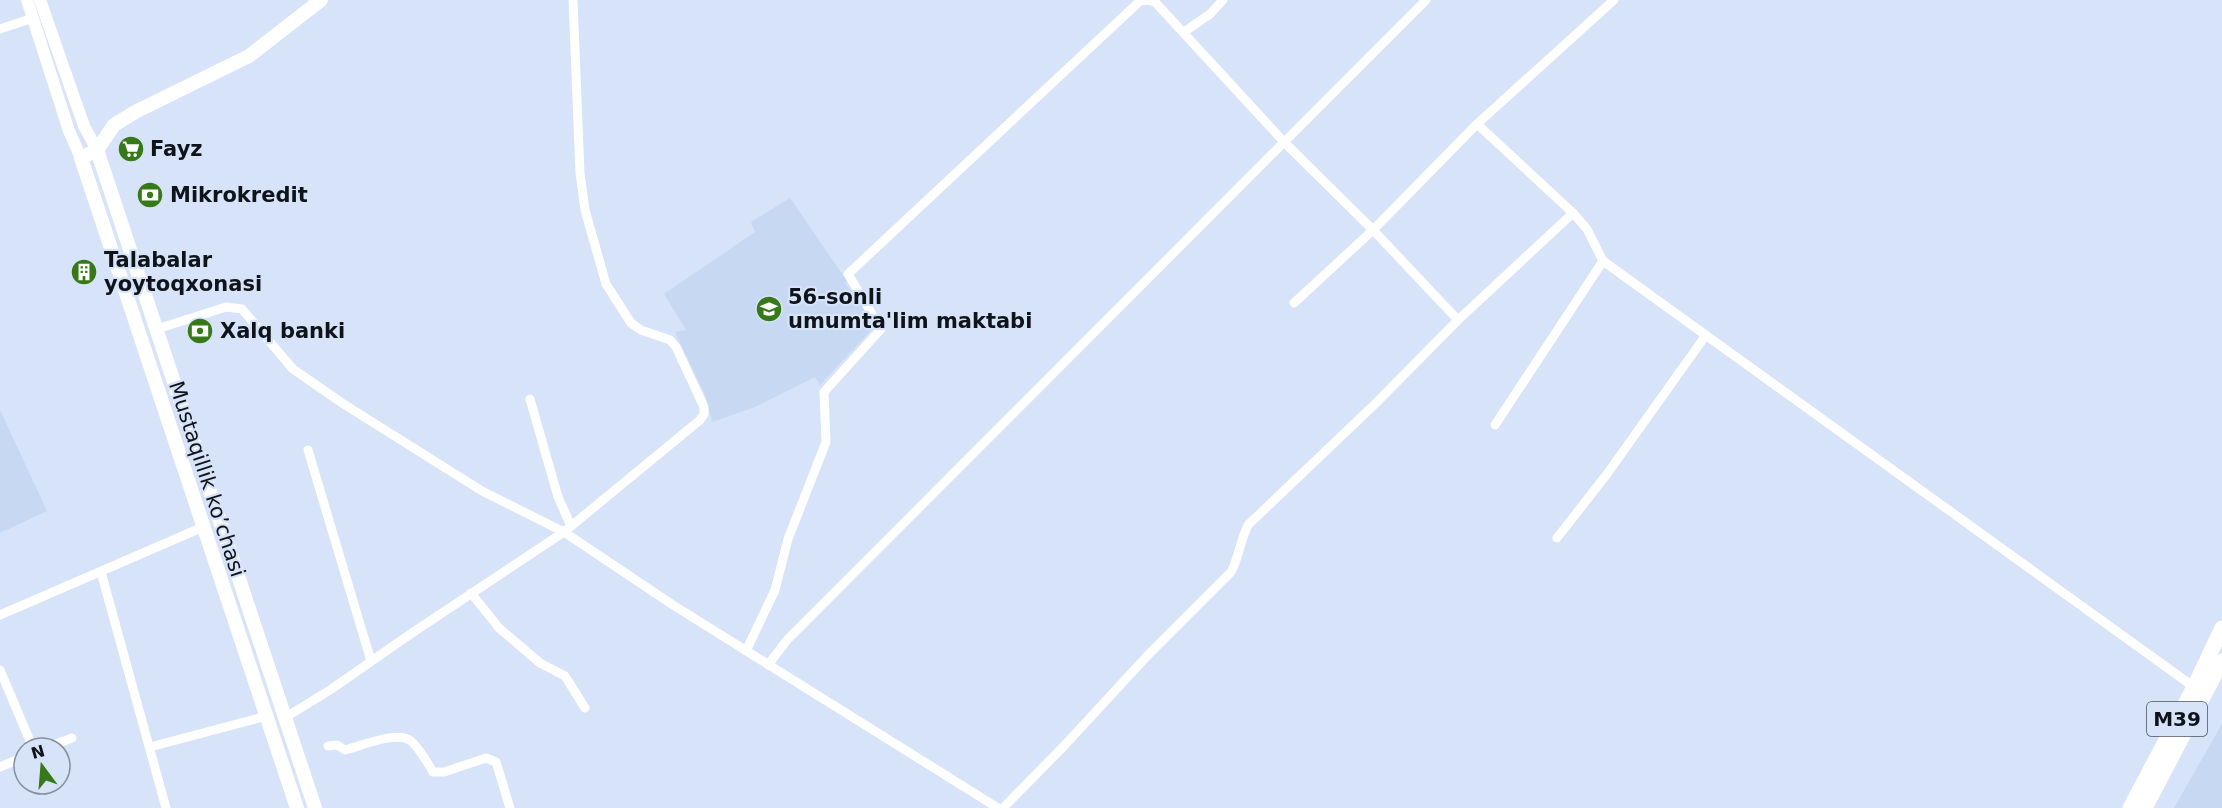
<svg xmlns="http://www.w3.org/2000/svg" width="2222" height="808" font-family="'DejaVu Sans',sans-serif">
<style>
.built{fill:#c7d8f3}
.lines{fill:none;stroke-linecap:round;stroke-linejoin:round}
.minor{stroke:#fff;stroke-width:9}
.tertiary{stroke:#fff;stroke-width:12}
.secondary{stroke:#fff;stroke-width:14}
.trunk{stroke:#fff;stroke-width:15}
.labels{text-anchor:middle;stroke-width:4.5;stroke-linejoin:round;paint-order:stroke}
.shield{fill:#d6e3f8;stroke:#4b515d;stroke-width:1.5}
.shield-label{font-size:20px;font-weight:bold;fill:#0f131a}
.poi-label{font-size:21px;font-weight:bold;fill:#0f131a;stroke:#d6e3f8;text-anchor:start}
.street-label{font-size:21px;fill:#0f131a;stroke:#d6e3f8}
</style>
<rect width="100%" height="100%" fill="#d6e3f8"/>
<!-- built -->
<g class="built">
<polygon points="790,198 847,281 845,283 876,325 820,385 815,377 755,407 712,422 706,397 675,332 686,330 664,294 755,232 751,222"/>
<polygon points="0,410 47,511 0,533"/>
<polygon points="2222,724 2222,808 2174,808"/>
</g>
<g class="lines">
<!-- minor -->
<g class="minor">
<polyline points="0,29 33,18"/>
<polyline points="1184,32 1210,14 1223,0"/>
<polyline points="1477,124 1573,213 1587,229 1603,261 1495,425"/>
<polyline points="1603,261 2194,687"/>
<polyline points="1458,320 1573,213"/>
<polyline points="157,329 226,307 242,309 293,369 342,403 482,491 564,532 673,605 998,808"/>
<polyline points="530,399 558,497 571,526"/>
<polyline points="308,450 371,661"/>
<polyline points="1557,538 1607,474 1706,335"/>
<polyline points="101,572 166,808"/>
<polyline points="471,593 499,628 540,663 565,676 585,708"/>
<polyline points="0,615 203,527"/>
<polyline points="746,651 775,590 788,539 826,442 824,392 881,329 848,274 1140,1 1149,0 1155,2 1284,142 1373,230 1294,303"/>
<polyline points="768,665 787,640 1426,0"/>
<polyline points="0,670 33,748"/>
<polyline points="286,717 330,690 412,633 564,532 700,420 704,414 704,407 676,347 670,340 641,330 631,323 606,284 585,210 580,173 573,0"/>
<path d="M328,746L337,745L345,750C361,746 398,730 411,741C420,749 427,762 433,772H444L486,758L496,762L510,808"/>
<polyline points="150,747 267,716"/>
<polyline points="45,748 72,738"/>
<polyline points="0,767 24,757"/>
<path d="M1003,808L1063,747L1148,655L1231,572C1239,557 1240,541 1248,525L1375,404L1458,320L1373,230L1477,124L1614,0"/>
</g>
<!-- tertiary -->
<g class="tertiary">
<polyline points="27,0 69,131 81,158"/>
<polyline points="40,0 84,126 97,150"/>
</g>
<!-- secondary -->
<g class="secondary">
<polyline points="97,150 315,808"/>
<polyline points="297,808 81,158 97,150 114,125 135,112 249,56 321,0"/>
</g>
<!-- trunk -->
<g class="trunk">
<polyline points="2130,808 2194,687 2222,628"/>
<polyline points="2145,808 2222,661"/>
</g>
</g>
<!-- icons -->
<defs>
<symbol id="supermarket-disc" viewBox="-11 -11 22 22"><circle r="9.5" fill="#377918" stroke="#d6e3f8"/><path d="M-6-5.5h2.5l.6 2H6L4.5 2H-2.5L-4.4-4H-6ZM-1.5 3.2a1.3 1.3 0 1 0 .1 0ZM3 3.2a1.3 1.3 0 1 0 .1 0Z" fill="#fff"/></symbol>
<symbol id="bank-disc" viewBox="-11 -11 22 22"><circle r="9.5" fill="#377918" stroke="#d6e3f8"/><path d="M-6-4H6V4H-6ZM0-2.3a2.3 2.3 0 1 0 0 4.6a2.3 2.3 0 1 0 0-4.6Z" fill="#fff"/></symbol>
<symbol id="building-disc" viewBox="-11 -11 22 22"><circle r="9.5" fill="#377918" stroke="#d6e3f8"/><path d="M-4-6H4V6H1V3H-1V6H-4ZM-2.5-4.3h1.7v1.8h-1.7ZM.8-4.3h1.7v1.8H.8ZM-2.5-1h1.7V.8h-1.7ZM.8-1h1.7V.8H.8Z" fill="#fff"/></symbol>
<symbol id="school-disc" viewBox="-11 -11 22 22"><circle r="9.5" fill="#377918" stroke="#d6e3f8"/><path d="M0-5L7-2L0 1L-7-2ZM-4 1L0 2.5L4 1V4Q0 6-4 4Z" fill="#fff"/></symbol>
</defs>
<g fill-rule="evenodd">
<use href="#supermarket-disc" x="116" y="134" width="30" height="30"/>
<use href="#bank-disc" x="135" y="180" width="30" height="30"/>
<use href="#building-disc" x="69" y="257" width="30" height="30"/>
<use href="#school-disc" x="754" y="294" width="30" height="30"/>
<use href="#bank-disc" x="185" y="316" width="30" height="30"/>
</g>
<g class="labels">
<!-- shield labels -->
<rect class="shield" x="2147" y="702" width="60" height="34" rx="4.5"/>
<g class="shield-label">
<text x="2177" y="726">M39</text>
</g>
<!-- poi labels -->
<g class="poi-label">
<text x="150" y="156">Fayz</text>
<text x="170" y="202">Mikrokredit</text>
<text x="104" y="267">Talabalar<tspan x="104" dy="24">yoytoqxonasi</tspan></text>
<text x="788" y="304">56-sonli<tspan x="788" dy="24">umumta'lim maktabi</tspan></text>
<text x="220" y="338">Xalq banki</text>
</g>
<!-- street labels -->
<g class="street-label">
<text transform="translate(207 479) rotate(72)" y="7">Mustaqillik ko’chasi</text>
</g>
</g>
<!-- north arrow -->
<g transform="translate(42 766) rotate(344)"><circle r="28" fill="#d6e3f8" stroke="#86909f" stroke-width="1.5"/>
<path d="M0-4.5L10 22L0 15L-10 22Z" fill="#377918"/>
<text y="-9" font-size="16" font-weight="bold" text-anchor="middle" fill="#0f131a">N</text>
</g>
</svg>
